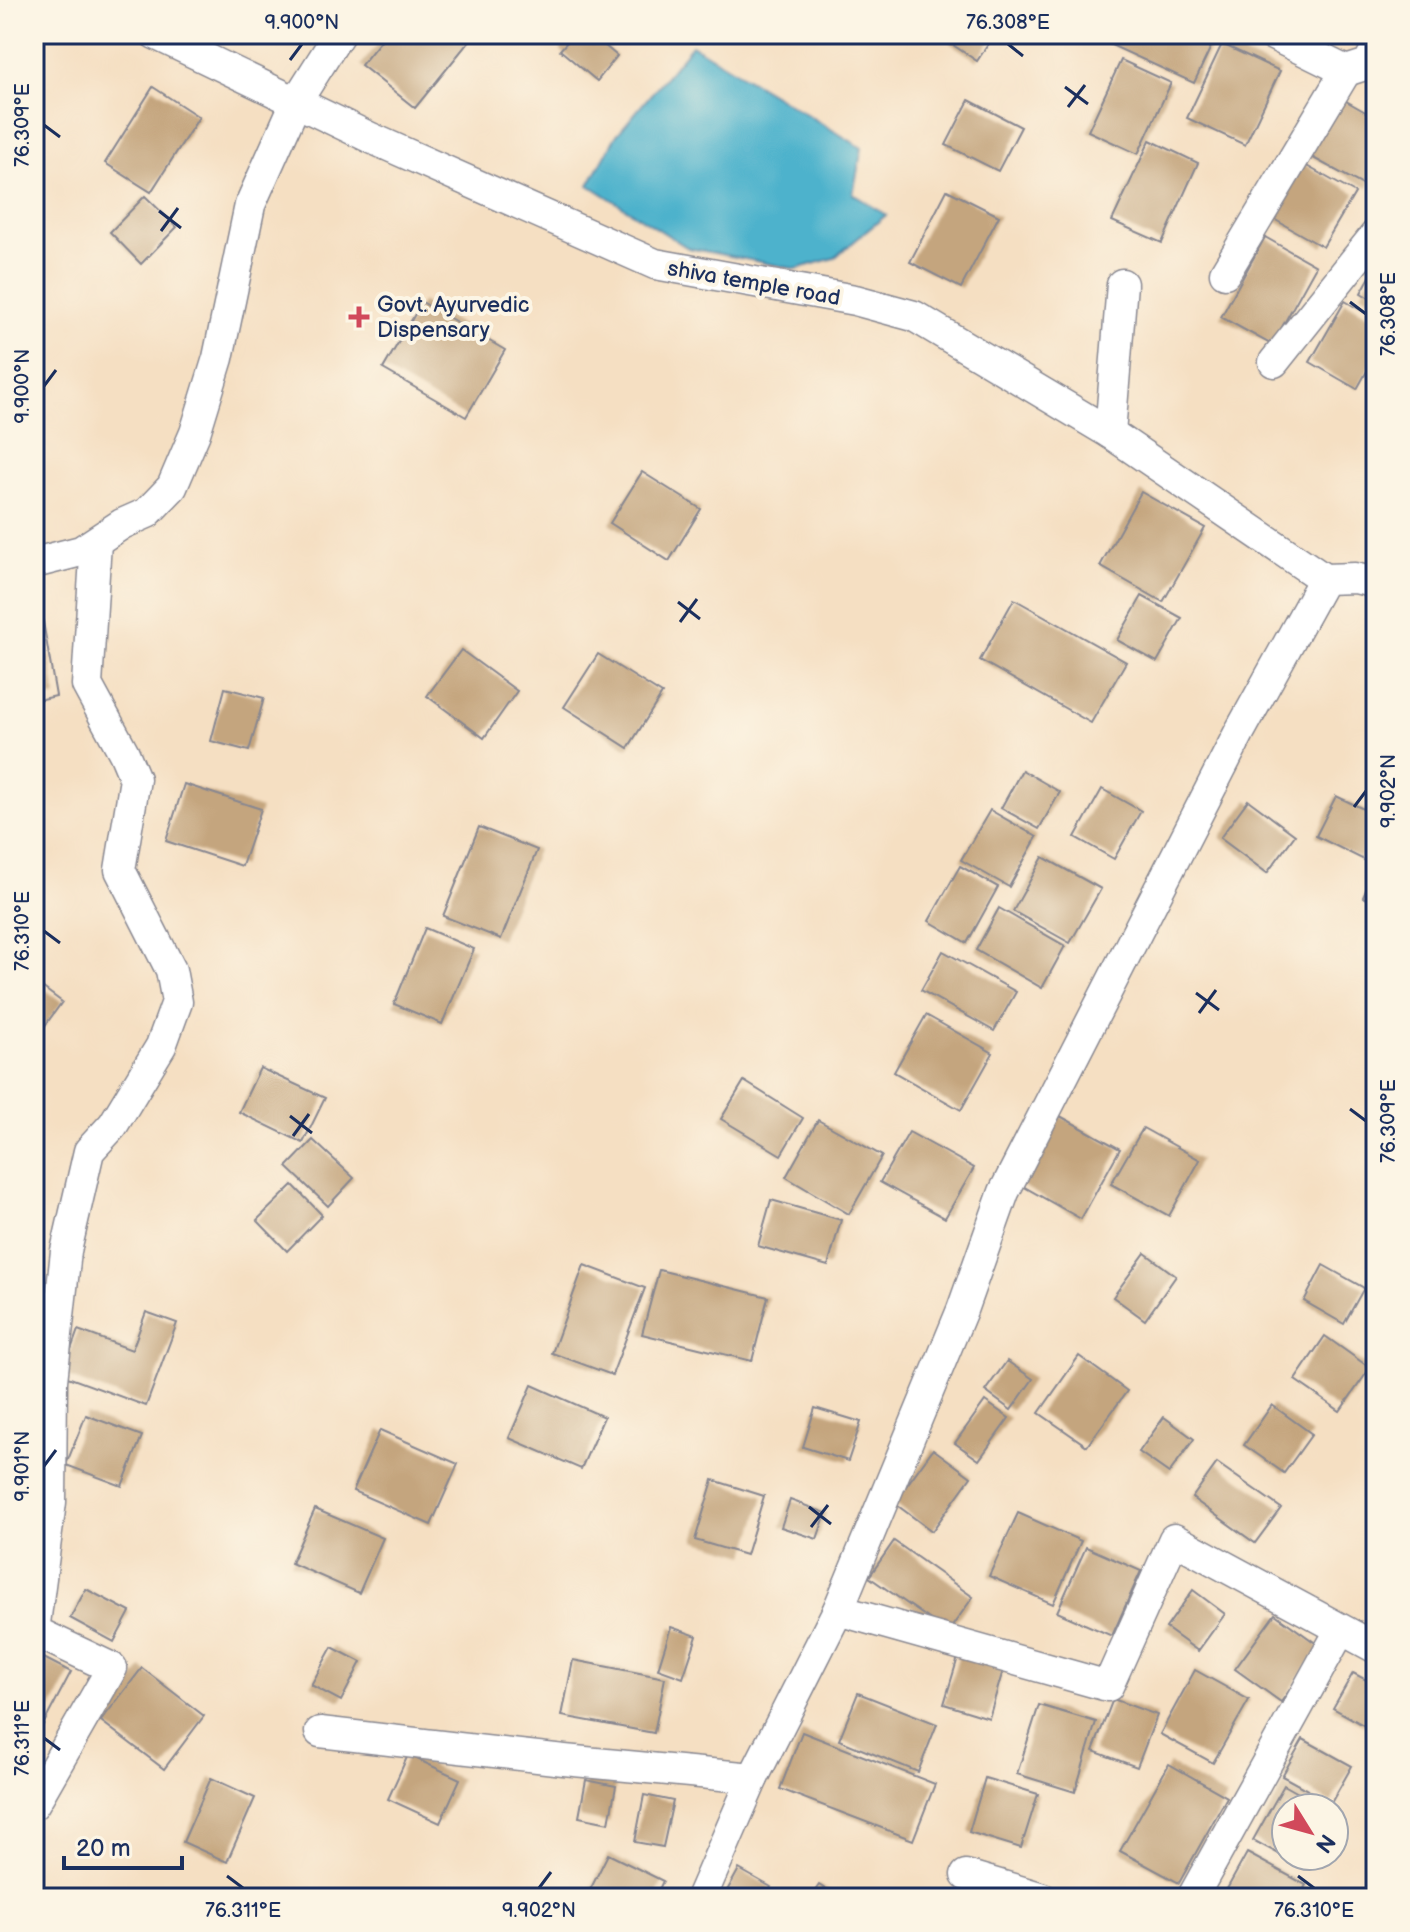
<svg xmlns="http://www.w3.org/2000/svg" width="1410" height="1932" font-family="'Balsamiq Sans',sans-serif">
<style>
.water{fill:#4db2cc;stroke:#347095;stroke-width:2}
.building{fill:#c4a57e}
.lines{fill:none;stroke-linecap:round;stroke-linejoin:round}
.street-casing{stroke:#888790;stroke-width:33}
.street{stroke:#fff;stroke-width:30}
.ticks{fill:none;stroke:#1b2f5e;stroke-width:3}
.poi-dot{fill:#d1495b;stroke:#fcf5e5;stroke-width:3}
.labels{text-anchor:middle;stroke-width:8;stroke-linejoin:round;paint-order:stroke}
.street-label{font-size:22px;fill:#1b2f5e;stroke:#fcf5e5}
.poi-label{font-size:22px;fill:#1b2f5e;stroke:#fcf5e5;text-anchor:start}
.neatline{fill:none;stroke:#1b2f5e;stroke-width:3}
.ticks-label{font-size:20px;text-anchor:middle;fill:#1b2f5e}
</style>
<rect width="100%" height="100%" fill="#fcf5e5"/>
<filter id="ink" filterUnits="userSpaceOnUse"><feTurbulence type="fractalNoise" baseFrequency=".0125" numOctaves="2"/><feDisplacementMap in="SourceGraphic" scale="16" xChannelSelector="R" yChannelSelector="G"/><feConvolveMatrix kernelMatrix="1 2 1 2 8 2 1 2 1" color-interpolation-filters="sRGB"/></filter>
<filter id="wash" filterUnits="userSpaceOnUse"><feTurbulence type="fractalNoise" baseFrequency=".006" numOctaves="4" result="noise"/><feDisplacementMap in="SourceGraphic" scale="32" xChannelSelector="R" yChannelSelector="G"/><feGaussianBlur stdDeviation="1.8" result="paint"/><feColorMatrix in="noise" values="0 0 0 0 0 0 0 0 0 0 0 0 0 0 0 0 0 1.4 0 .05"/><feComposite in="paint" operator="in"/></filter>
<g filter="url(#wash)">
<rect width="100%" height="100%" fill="#f5dfc2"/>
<!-- water -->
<polygon class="water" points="692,45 862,148 853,194 886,215 834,258 796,269 688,248 589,185 616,136"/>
<g id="blocks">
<!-- building -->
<g class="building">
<polygon points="386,34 475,34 415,108 361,65"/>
<polygon points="574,34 591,34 617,56 597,81 560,50"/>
<polygon points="956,34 995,34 977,61 950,43"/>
<polygon points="1114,34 1217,34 1194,83 1109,44"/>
<polygon points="1222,44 1280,71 1245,145 1187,118"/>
<polygon points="1121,60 1171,83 1138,154 1088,131"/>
<polygon points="153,87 199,117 151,192 105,163"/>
<polygon points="1339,97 1376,118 1376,173 1368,188 1306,154"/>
<polygon points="969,100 1021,127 998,171 946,145"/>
<polygon points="1150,140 1198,163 1162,243 1112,221"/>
<polygon points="1303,164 1355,193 1323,247 1272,218"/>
<polygon points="947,190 999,216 961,288 910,262"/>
<polygon points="145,196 177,227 141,264 110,232"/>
<polygon points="1265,237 1316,266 1272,345 1221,317"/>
<polygon points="1376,266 1376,302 1361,293"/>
<polygon points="1345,301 1376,319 1376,355 1357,389 1310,362"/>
<polygon points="422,302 505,350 466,417 383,369"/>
<polygon points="642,472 701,509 669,561 610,523"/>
<polygon points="1141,492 1205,528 1163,602 1100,566"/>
<polygon points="1142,596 1182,618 1157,662 1117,640"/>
<polygon points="1014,599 1126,662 1091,723 980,660"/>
<polygon points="41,610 56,696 34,701 34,611"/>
<polygon points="461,650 517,691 484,738 427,696"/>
<polygon points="598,654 662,694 628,748 564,707"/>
<polygon points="225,688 264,698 249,751 211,741"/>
<polygon points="1022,770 1060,792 1039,829 1001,808"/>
<polygon points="184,784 261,809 242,866 166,841"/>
<polygon points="1102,789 1141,811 1114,859 1075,837"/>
<polygon points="1336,796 1376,815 1376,846 1368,862 1316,836"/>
<polygon points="1248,800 1295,835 1267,873 1220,838"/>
<polygon points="990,810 1037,837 1009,887 961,860"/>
<polygon points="479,827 537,850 501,939 443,916"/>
<polygon points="1043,857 1101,889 1070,943 1013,911"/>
<polygon points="960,866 998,887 967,943 929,921"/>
<polygon points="1376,867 1376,903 1363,897"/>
<polygon points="999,908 1065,946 1042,988 976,950"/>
<polygon points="425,928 474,949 442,1024 394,1004"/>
<polygon points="943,951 1016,992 994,1031 921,990"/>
<polygon points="34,981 62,1002 41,1031 34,1025"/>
<polygon points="926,1015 993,1053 961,1110 894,1072"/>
<polygon points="260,1068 325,1098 303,1143 239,1112"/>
<polygon points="744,1081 803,1118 781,1155 721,1119"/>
<polygon points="1060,1116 1120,1149 1081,1219 1021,1185"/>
<polygon points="818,1120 882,1156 849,1214 786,1177"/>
<polygon points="1143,1128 1200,1160 1169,1216 1111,1184"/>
<polygon points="909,1132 974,1168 945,1218 880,1182"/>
<polygon points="313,1140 354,1178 328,1206 287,1167"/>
<polygon points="293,1185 322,1215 287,1251 257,1220"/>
<polygon points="771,1200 841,1220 828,1266 758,1246"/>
<polygon points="1145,1253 1176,1276 1145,1320 1113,1297"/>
<polygon points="584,1265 645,1288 612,1375 552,1353"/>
<polygon points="1323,1265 1364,1288 1344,1324 1304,1301"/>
<polygon points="659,1270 768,1297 752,1361 642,1334"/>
<polygon points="146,1312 177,1323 146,1406 62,1375 78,1330 132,1350"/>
<polygon points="1325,1336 1370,1368 1340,1411 1295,1380"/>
<polygon points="1079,1356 1127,1391 1087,1446 1039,1413"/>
<polygon points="1007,1361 1033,1379 1011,1410 985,1391"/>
<polygon points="532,1385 604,1417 581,1469 509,1438"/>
<polygon points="985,1401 1009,1418 979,1460 955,1443"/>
<polygon points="1272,1405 1312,1434 1284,1473 1244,1445"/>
<polygon points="815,1408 861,1422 848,1461 803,1447"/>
<polygon points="86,1415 142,1436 122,1486 66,1465"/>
<polygon points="1164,1417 1194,1439 1169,1473 1139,1452"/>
<polygon points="380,1430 458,1464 431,1525 353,1491"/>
<polygon points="933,1449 971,1477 932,1531 894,1503"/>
<polygon points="1217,1463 1281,1508 1255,1543 1192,1498"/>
<polygon points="713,1480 764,1496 746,1555 695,1540"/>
<polygon points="790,1500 826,1513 817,1539 781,1527"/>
<polygon points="315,1509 383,1538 359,1593 291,1563"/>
<polygon points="1018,1513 1081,1541 1053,1604 989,1576"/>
<polygon points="894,1541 973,1597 948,1632 869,1577"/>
<polygon points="1086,1547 1141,1571 1112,1636 1057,1612"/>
<polygon points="86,1589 130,1612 114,1642 70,1618"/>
<polygon points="1193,1590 1225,1614 1198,1651 1166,1628"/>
<polygon points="1275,1614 1321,1647 1281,1702 1235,1669"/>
<polygon points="671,1627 697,1636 683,1678 658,1669"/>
<polygon points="332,1647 361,1662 341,1701 311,1685"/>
<polygon points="34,1653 71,1672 34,1742"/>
<polygon points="959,1654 1004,1667 989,1718 944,1704"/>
<polygon points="573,1660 665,1678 654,1733 562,1716"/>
<polygon points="142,1668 204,1716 164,1769 101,1721"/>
<polygon points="1195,1670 1249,1700 1213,1763 1160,1734"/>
<polygon points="1353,1673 1376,1685 1376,1732 1333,1708"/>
<polygon points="858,1693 937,1724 918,1772 839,1740"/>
<polygon points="1113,1699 1157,1715 1137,1767 1093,1751"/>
<polygon points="1039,1705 1096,1722 1075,1792 1017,1774"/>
<polygon points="802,1732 935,1784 913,1840 780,1789"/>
<polygon points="1303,1739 1352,1766 1331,1803 1282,1776"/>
<polygon points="408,1755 460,1779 440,1823 388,1799"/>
<polygon points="1169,1764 1227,1797 1179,1883 1120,1851"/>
<polygon points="211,1778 255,1798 227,1862 183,1842"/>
<polygon points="985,1778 1038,1794 1021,1848 969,1832"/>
<polygon points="586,1780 616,1786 609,1823 579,1817"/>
<polygon points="1284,1785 1325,1808 1286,1808 1286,1856 1304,1856 1299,1865 1253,1840"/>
<polygon points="644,1795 673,1801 663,1847 635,1842"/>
<polygon points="1247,1853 1306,1885 1299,1898 1222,1898"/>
<polygon points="608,1854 663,1881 655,1898 586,1898"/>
<polygon points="739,1869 771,1887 764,1898 723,1898"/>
<polygon points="819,1885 839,1898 810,1898"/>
</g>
</g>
</g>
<g filter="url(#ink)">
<use href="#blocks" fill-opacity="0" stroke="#888790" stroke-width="2"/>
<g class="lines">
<defs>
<g id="street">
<polyline points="155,34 371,138 655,264 855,300 914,316 1110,433 1324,579"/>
<polyline points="1271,34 1346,71 1368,64 1376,49"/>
<polyline points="1225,273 1346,71"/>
<polyline points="1274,362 1376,234"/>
<polyline points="1110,433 1122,284"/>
<polyline points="34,563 81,551 122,524 147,513 172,487 195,433 218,358 250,205 296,102 339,34"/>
<polyline points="838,1610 1108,1686 1174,1539 1376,1648"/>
<polyline points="320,1732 564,1760 753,1778"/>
<polyline points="34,1804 112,1668 34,1631 51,1502 52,1381 66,1251 89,1151 113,1125 161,1046 177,1002 171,970 120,870 135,779 124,753 87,685 96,542"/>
<polyline points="966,1875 1043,1898"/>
<polyline points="701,1898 753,1778 838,1610 962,1310 1004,1192 1240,731 1324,579 1355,578 1376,583"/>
<polyline points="1192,1898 1340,1631"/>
</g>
</defs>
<!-- street casing -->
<use href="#street" class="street-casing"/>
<!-- street -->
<use href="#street" class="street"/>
</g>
</g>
<!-- ticks -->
<path class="ticks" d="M1008,44L1023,56M290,60L302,44M1065,87L1088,104M1068,107L1085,85M44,125L60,137M159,211L181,228M161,231L178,208M1350,302L1366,314M44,386L56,370M678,602L700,619M680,622L697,599M1354,807L1366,791M44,931L60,943M1196,993L1219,1010M1199,1013L1216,990M1350,1109L1366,1121M290,1116L312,1133M293,1136L309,1114M44,1466L56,1450M809,1507L831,1524M811,1527L828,1505M44,1738L60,1750M227,1876L243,1888M1298,1876L1314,1888M539,1888L551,1872"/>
<!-- markers -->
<path class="poi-dot" d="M355 305h8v8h8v8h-8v8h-8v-8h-8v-8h8z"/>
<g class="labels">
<!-- street labels -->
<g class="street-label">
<text transform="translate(754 282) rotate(10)" y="8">shiva temple road</text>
</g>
<!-- poi labels -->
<g class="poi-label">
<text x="377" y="312">Govt. Ayurvedic<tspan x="377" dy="25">Dispensary</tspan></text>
</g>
</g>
<!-- margin -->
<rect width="1410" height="1932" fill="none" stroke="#fcf5e5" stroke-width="88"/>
<!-- north arrow -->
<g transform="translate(1310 1832) rotate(127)"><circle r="38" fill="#fcf5e5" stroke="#a2a6af" stroke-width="2"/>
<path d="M0-6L14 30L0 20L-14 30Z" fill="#d1495b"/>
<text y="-12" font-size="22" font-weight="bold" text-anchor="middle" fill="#1b2f5e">N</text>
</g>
<!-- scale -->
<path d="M64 1856v12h118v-12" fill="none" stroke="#1b2f5e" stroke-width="4"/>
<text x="76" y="1856" font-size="24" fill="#1b2f5e" stroke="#fcf5e5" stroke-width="6" paint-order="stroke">20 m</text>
<rect x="44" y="44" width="1322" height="1844" class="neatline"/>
<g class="ticks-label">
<text x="302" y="29">9.900°N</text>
<text x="1008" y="29">76.308°E</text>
<text transform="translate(22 125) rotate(-90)" y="7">76.309°E</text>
<text transform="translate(1388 314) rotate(-90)" y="7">76.308°E</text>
<text transform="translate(22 386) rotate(-90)" y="7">9.900°N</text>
<text transform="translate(1388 791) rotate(-90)" y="7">9.902°N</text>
<text transform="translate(22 931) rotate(-90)" y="7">76.310°E</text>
<text transform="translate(1388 1121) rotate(-90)" y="7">76.309°E</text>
<text transform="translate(22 1466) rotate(-90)" y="7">9.901°N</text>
<text transform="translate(22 1738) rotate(-90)" y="7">76.311°E</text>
<text x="243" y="1917">76.311°E</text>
<text x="539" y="1917">9.902°N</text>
<text x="1314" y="1917">76.310°E</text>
</g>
</svg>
